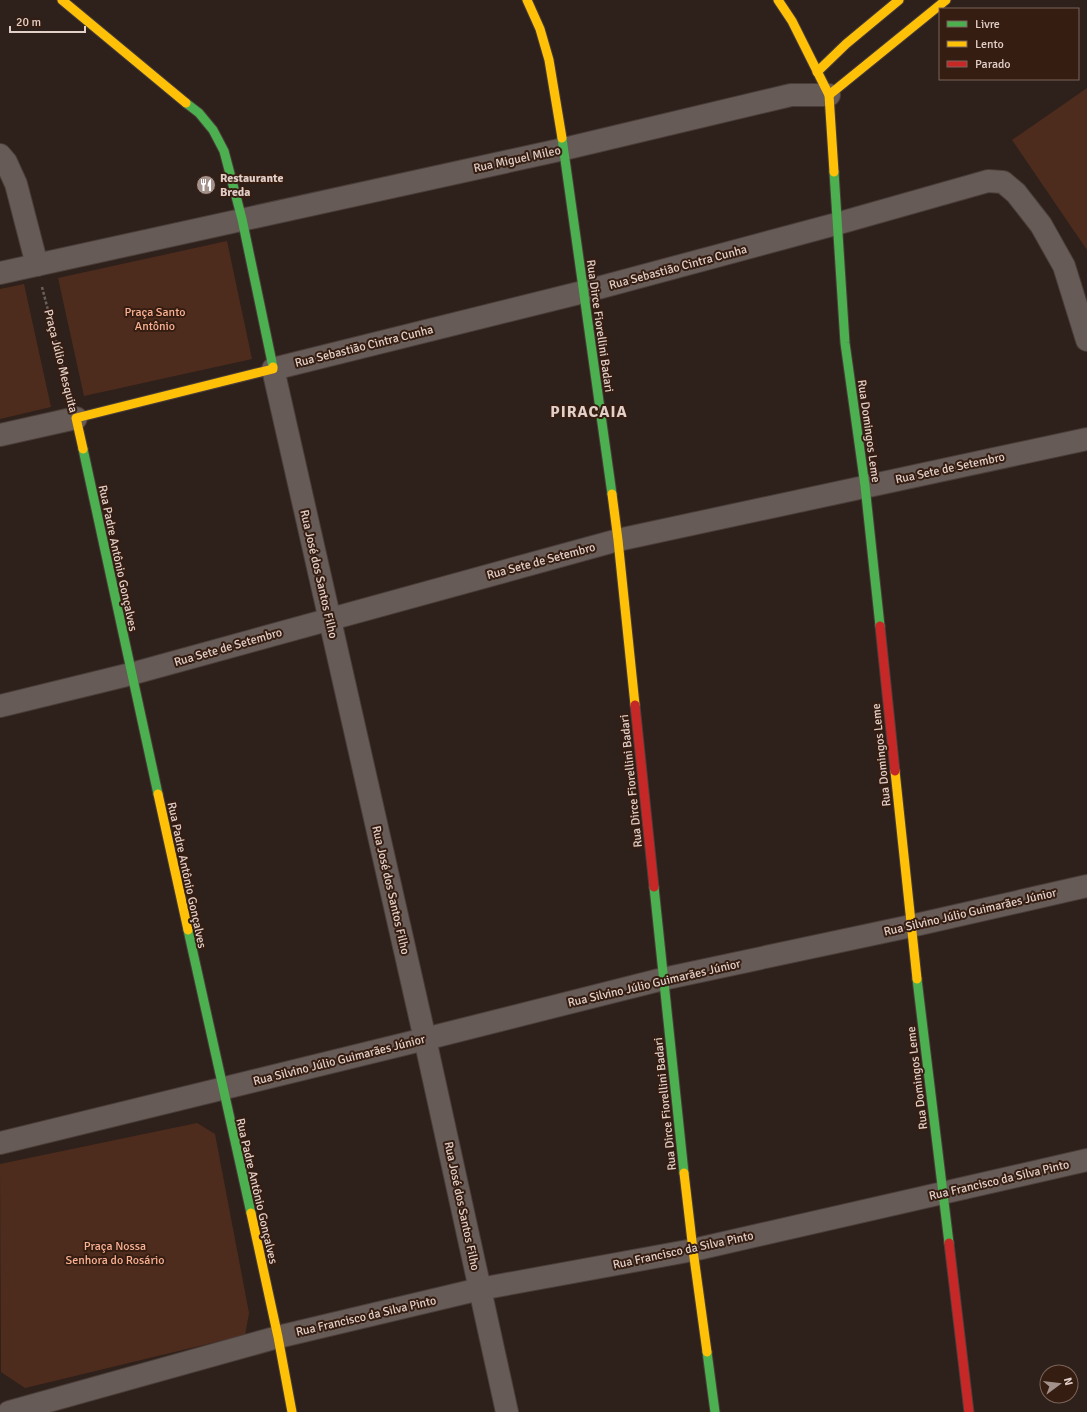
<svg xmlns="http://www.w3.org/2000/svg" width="1087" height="1412" font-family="Signika,sans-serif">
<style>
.green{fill:#4e2c1d}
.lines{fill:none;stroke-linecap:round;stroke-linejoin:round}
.street-casing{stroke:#4a3d39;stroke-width:24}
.fast-casing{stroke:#4a3d39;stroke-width:11}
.slow-casing{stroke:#4a3d39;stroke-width:11}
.jam-casing{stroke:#4a3d39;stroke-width:11}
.path{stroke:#695f5b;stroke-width:2.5;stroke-dasharray:3 2;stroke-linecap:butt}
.street{stroke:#665b56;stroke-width:22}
.fast{stroke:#4caf50;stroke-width:9}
.slow{stroke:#ffc107;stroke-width:9}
.jam{stroke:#c62828;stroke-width:9}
.labels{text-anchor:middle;stroke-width:4;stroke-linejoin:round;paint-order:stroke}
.street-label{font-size:12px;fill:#e1cfc8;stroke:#361d12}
.poi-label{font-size:12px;font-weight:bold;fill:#e1cfc8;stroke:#361d12;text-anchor:start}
.park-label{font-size:12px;fill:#fab193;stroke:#361d12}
.district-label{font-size:16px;font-weight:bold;letter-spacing:1px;fill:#e1cfc8;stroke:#361d12}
</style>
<rect width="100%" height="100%" fill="#2e201a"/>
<!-- green -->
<g class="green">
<polygon points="1087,88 1087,250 1012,140"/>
<polygon points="227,241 252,359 84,396 58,278"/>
<polygon points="24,284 51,407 0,419 0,289"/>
<polygon points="197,1123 215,1134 249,1313 245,1335 25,1388 1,1372 0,1164"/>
</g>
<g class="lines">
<defs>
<g id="street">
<polyline points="0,155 6,162 16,184 37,265"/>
<polyline points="0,273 564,149 791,95 829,95"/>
<polyline points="0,435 76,418"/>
<polyline points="0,706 131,674 618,540 1087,439"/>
<polyline points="0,1143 425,1039 663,979 911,926 1087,886"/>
<polyline points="9,1412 278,1337 480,1289 693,1250 1087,1160"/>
<polyline points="507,1412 425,1039 273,369 583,292 836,224 988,181 1003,182 1016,193 1041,225 1064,266 1087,340"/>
</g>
<g id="fast">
<polyline points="186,103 199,113 213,130 224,151 242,219 273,367"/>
<polyline points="562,138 612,494"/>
<polyline points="834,172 845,343 865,486 880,626"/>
<polyline points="83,449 158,794"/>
<polyline points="654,887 684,1173"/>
<polyline points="188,930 251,1213"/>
<polyline points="917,979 949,1243"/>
<polyline points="707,1352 715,1412"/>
</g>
<g id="slow">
<polyline points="62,0 186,103"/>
<polyline points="527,0 540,29 549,60 562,138"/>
<polyline points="778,0 792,21 829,95 834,172"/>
<polyline points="817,72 846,44 899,0"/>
<polyline points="829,95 946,0"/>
<polyline points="83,449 76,418 273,369 273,367"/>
<polyline points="612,494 618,540 635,705"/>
<polyline points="895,771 917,979"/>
<polyline points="158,794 188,930"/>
<polyline points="684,1173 693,1250 707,1352"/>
<polyline points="251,1213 278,1337 292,1412"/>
</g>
<g id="jam">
<polyline points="880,626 895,771"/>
<polyline points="635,705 654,887"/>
<polyline points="949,1243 969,1412"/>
</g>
</defs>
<!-- street casing -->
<use href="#street" class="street-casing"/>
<!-- fast casing -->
<use href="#fast" class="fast-casing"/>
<!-- slow casing -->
<use href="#slow" class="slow-casing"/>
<!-- jam casing -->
<use href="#jam" class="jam-casing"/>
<!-- path -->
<polyline class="path" points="42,287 70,395"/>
<!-- street -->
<use href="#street" class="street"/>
<!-- fast -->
<use href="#fast" class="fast"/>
<!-- slow -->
<use href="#slow" class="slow"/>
<!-- jam -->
<use href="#jam" class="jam"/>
</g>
<!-- icons -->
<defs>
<symbol id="restaurant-disc" viewBox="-11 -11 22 22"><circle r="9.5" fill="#a2928b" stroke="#361d12"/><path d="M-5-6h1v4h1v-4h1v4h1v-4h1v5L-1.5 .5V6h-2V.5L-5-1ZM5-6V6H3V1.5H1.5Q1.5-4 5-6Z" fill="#fff"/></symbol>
</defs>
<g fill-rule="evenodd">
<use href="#restaurant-disc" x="195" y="174" width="22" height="22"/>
</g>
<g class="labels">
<!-- street labels -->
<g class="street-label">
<text transform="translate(517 159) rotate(-12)" y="4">Rua Miguel Mileo</text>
<text transform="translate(678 267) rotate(-15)" y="4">Rua Sebastião Cintra Cunha</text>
<text transform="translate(600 326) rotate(82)" y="4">Rua Dirce Fiorellini Badari</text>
<text transform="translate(364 346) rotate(-14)" y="4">Rua Sebastião Cintra Cunha</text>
<text transform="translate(61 361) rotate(76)" y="4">Praça Júlio Mesquita</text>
<text transform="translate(869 431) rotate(82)" y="4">Rua Domingos Leme</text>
<text transform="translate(950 468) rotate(-12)" y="4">Rua Sete de Setembro</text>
<text transform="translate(118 558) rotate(78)" y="4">Rua Padre Antônio Gonçalves</text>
<text transform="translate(541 561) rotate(-15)" y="4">Rua Sete de Setembro</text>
<text transform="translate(319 574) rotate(77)" y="4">Rua José dos Santos Filho</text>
<text transform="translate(228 647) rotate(-16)" y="4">Rua Sete de Setembro</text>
<text transform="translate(881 755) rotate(-96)" y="4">Rua Domingos Leme</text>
<text transform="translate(631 781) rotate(-96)" y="4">Rua Dirce Fiorellini Badari</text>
<text transform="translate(187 875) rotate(78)" y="4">Rua Padre Antônio Gonçalves</text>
<text transform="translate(391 890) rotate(77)" y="4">Rua José dos Santos Filho</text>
<text transform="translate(970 912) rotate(-13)" y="4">Rua Silvino Júlio Guimarães Júnior</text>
<text transform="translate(654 983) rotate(-13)" y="4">Rua Silvino Júlio Guimarães Júnior</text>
<text transform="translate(339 1060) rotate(-14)" y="4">Rua Silvino Júlio Guimarães Júnior</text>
<text transform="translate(917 1078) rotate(-97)" y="4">Rua Domingos Leme</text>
<text transform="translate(665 1104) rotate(-96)" y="4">Rua Dirce Fiorellini Badari</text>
<text transform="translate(999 1180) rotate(-13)" y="4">Rua Francisco da Silva Pinto</text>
<text transform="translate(257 1191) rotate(77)" y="4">Rua Padre Antônio Gonçalves</text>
<text transform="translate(462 1206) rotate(78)" y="4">Rua José dos Santos Filho</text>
<text transform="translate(683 1250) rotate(-12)" y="4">Rua Francisco da Silva Pinto</text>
<text transform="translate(366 1316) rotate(-13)" y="4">Rua Francisco da Silva Pinto</text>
</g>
<!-- poi labels -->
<g class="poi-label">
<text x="220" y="182">Restaurante<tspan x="220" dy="14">Breda</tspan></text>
</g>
<!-- park labels -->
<g class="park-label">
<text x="155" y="316">Praça Santo<tspan x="155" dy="14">Antônio</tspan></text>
<text x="115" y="1250">Praça Nossa<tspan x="115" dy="14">Senhora do Rosário</tspan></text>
</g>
<!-- district labels -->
<g class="district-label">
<text x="589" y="417">PIRACAIA</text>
</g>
</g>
<!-- legend -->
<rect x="939" y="8" width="140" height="72" fill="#361d12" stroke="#7a645b"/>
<rect x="947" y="21" width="20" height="6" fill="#4caf50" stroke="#7a645b"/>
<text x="975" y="28" font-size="12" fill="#e1cfc8">Livre</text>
<rect x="947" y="41" width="20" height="6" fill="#ffc107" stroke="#7a645b"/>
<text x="975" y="48" font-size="12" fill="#e1cfc8">Lento</text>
<rect x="947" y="61" width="20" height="6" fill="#c62828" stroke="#7a645b"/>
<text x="975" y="68" font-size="12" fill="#e1cfc8">Parado</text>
<!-- north arrow -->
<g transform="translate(1059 1384) rotate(75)"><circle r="19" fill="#361d12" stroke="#7a645b"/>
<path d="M0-3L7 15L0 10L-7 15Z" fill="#a2928b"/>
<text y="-6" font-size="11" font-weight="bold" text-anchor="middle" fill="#e1cfc8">N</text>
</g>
<!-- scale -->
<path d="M10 26v6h75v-6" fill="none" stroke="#e1cfc8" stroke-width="2"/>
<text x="16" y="26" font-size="12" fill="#e1cfc8" stroke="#361d12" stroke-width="3" paint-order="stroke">20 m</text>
</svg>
